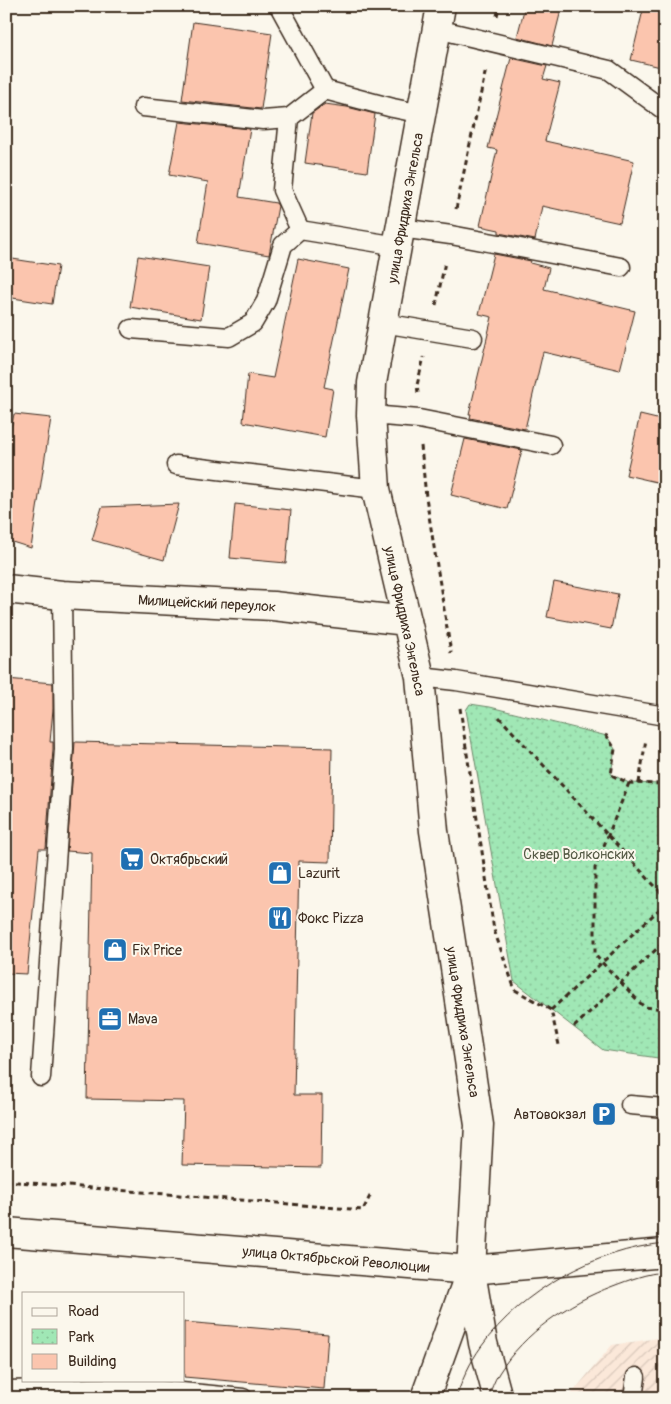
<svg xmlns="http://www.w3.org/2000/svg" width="671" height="1404" font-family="Pangolin,sans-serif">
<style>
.industrial{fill:url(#industrial-furrows)}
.park{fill:url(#park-dots);stroke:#6e886a}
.building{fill:#fbc5ae;stroke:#3b2a1e}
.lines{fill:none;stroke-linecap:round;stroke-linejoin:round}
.service-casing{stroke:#3b2a1e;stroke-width:21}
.minor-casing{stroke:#3b2a1e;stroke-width:31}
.tertiary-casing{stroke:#3b2a1e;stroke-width:31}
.secondary-casing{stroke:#3b2a1e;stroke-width:31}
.path{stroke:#3b2a1e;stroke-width:3;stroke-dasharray:5 4;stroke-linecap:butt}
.service{stroke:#fbf7ec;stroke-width:18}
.minor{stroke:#fbf7ec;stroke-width:28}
.tertiary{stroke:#fbf7ec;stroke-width:28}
.secondary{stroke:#fbf7ec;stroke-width:28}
.tram{stroke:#3b2a1e;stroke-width:1}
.labels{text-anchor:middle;stroke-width:4;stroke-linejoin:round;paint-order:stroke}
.street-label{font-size:14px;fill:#3b2a1e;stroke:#fbf7ec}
.park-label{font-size:14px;fill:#545944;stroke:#fbf7ec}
.poi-label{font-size:14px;fill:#3b2a1e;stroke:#fbf7ec;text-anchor:start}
</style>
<defs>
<pattern id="industrial-furrows" width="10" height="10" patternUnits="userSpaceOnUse" patternTransform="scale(1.25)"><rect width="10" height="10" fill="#fbe8d9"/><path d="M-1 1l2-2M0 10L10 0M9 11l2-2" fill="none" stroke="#d8c7ba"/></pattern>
<pattern id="park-dots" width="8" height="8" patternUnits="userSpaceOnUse" patternTransform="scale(1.25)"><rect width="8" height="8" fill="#a0e7b5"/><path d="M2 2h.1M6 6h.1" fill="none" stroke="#8bc69b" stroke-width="1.8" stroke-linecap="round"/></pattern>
</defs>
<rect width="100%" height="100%" fill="#fbf7ec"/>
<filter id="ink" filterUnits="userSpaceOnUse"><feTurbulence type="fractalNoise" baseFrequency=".02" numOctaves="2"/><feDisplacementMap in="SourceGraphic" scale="10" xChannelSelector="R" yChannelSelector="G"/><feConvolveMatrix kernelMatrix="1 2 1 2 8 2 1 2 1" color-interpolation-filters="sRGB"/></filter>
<g filter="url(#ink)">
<!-- industrial -->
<polygon class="industrial" points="665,1337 665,1398 568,1398 612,1345"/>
<!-- park -->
<polygon class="park" points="470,704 490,707 607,736 615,749 611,774 629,783 662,784 665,767 665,1059 603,1050 514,981 466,710"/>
<!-- building -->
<g class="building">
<polygon points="525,6 562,6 552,46 517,37"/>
<polygon points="644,6 665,6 665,68 631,60"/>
<polygon points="193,22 272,33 261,109 182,100"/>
<polygon points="511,58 547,66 543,79 560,83 545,141 634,161 620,223 542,206 535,240 499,233 499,230 480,226 497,150 488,148"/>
<polygon points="325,104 347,107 375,114 367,172 305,163 312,113"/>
<polygon points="179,122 250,129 239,197 276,203 278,206 269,255 198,243 208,182 169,175"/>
<polygon points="494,254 531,261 530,263 549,268 544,289 635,311 620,370 543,352 525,429 470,418 471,414 469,414 492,317 479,314"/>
<polygon points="138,256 209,267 201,319 130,307"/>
<polygon points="6,258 58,266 52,304 6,297"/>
<polygon points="298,259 349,269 324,387 333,389 325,437 243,422 248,374 273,378"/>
<polygon points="14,414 51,418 31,548 6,540 6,451"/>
<polygon points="640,415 665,421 665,484 626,475"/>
<polygon points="465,439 522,450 507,509 451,495"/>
<polygon points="179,504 164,560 92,540 102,507"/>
<polygon points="235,504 291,510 286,563 230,558"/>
<polygon points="554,582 618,594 611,629 547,617"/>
<polygon points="6,679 53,683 53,709 50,742 53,742 53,749 46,849 39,849 27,974 6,973"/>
<polygon points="75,742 332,748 330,862 299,861 294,1095 322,1095 321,1168 182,1165 184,1101 87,1099 92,853 67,851"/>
<polygon points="184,1322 328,1334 324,1389 184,1377"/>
</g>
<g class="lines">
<defs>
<g id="service">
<polyline points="279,6 325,90"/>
<polyline points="437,29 609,70 665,111"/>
<polyline points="143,107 263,120 289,118 325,90 393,108 422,114"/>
<polyline points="289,118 282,190 300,230"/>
<polyline points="401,228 451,235 621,267"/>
<polyline points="383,323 473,338"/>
<polyline points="131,329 229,337 253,323 266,301 283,245 300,230 398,246"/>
<polyline points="371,415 419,419 551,445"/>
<polyline points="176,465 376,489"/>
<polyline points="420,677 456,681 665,716"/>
<polyline points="41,1077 64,749 62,595"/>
<polyline points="630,1105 665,1108"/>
<polyline points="6,1390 130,1387 243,1398"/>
<polyline points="633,1398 636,1377"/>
</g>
<polyline id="minor" points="407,621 376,489 371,415 372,383 441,6"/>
<polyline id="tertiary" points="6,589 62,595 273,606 407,621 420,677 434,831 479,1125 471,1270 6,1232"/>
<g id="secondary">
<polyline points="471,1270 665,1253"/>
<polyline points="471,1272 483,1343 498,1398"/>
<polyline points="425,1398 471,1270"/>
</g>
</defs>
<!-- service casing -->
<use href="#service" class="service-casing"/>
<!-- minor casing -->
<use href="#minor" class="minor-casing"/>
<!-- tertiary casing -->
<use href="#tertiary" class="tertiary-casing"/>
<!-- secondary casing -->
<use href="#secondary" class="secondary-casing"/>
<!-- path -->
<g class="path">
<polyline points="497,16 499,6"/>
<polyline points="456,209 486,69"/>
<polyline points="436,305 445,262"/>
<polyline points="418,393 417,385 424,357"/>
<polyline points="421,446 426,497 451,653"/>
<polyline points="460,708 494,930 515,990 551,1010 559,1045"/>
<polyline points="499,717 665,897"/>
<polyline points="605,735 607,736 615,749 611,775 629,783 662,784 665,767"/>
<polyline points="629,783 595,868 595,955 644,1007 665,1009"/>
<polyline points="639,783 646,739"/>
<polyline points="551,1010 665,904"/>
<polyline points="574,1027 665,941"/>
<polyline points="6,1181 363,1210 371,1194"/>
</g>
<!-- service -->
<use href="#service" class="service"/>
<!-- minor -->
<use href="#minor" class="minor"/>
<!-- tertiary -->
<use href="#tertiary" class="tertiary"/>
<!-- secondary -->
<use href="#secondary" class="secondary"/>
<!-- tram -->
<g class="tram">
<path d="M456,1398C462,1380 470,1362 481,1347C522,1290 595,1250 665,1243"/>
<path d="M488,1398C491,1390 494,1381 499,1373C525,1332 568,1303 613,1286C629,1280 647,1273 665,1272"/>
</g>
</g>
</g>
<!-- icons -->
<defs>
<symbol id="supermarket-square" viewBox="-11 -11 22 22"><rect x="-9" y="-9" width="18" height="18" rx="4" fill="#1f6fb2" stroke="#fbf7ec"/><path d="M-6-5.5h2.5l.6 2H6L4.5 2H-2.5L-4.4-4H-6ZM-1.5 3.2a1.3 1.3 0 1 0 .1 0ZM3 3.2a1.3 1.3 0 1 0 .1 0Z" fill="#fff"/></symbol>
<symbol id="shop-square" viewBox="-11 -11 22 22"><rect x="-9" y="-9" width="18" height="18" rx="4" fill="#1f6fb2" stroke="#fbf7ec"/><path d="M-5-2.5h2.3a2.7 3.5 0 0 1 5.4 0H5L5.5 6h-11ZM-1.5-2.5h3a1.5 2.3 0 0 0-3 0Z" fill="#fff"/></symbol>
<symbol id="restaurant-square" viewBox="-11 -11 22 22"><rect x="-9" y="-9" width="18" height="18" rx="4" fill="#1f6fb2" stroke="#fbf7ec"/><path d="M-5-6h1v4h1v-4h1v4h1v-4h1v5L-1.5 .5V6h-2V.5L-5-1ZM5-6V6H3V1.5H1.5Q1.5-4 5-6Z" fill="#fff"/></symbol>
<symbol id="office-square" viewBox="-11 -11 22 22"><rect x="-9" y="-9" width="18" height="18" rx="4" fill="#1f6fb2" stroke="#fbf7ec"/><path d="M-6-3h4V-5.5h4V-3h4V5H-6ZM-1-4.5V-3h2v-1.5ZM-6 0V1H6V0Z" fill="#fff"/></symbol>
<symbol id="parking-square" viewBox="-11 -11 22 22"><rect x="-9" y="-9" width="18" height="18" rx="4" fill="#1f6fb2" stroke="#fbf7ec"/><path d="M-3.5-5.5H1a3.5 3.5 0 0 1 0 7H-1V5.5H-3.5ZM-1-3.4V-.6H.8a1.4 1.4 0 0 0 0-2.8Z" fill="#fff"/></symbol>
</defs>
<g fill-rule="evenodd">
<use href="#supermarket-square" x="118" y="845" width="28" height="28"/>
<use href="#shop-square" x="266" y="859" width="28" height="28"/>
<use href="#restaurant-square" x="266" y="904" width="28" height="28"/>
<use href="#shop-square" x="101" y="936" width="28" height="28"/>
<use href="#office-square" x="96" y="1005" width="28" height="28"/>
<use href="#parking-square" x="590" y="1100" width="28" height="28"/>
</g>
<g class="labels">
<!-- street labels -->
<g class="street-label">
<text transform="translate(405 208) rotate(-80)" y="5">улица Фридриха Энгельса</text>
<text transform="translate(207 603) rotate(3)" y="5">Милицейский переулок</text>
<text transform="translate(405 621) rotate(78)" y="5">улица Фридриха Энгельса</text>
<text transform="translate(463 1022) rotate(81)" y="5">улица Фридриха Энгельса</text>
<text transform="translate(336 1259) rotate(5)" y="5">улица Октябрьской Революции</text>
</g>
<!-- park labels -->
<g class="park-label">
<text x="579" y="859">Сквер Волконских</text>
</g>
<!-- poi labels -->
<g class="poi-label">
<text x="150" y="864">Октябрьский</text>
<text x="298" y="878">Lazurit</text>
<text x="298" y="923">Фокс Pizza</text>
<text x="132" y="955">Fix Price</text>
<text x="128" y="1024">Mava</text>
<text x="586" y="1119" text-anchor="end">Автовокзал</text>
</g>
</g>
<!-- margin -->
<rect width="671" height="1404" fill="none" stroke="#fbf7ec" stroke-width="25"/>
<rect x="12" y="12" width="646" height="1379" fill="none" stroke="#3b2a1e" stroke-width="2" filter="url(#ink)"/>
<!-- legend -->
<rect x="22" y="1292" width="162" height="90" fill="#fbf7ec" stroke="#aea59a"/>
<rect x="32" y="1308" width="25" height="8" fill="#fbf7ec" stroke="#aea59a"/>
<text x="68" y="1316" font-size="15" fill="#3b2a1e">Road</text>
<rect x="32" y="1329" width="25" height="15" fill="url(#park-dots)" stroke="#aea59a"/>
<text x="68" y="1342" font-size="15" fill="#3b2a1e">Park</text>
<rect x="32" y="1354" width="25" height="15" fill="#fbc5ae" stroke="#aea59a"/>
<text x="68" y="1366" font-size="15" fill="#3b2a1e">Building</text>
</svg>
